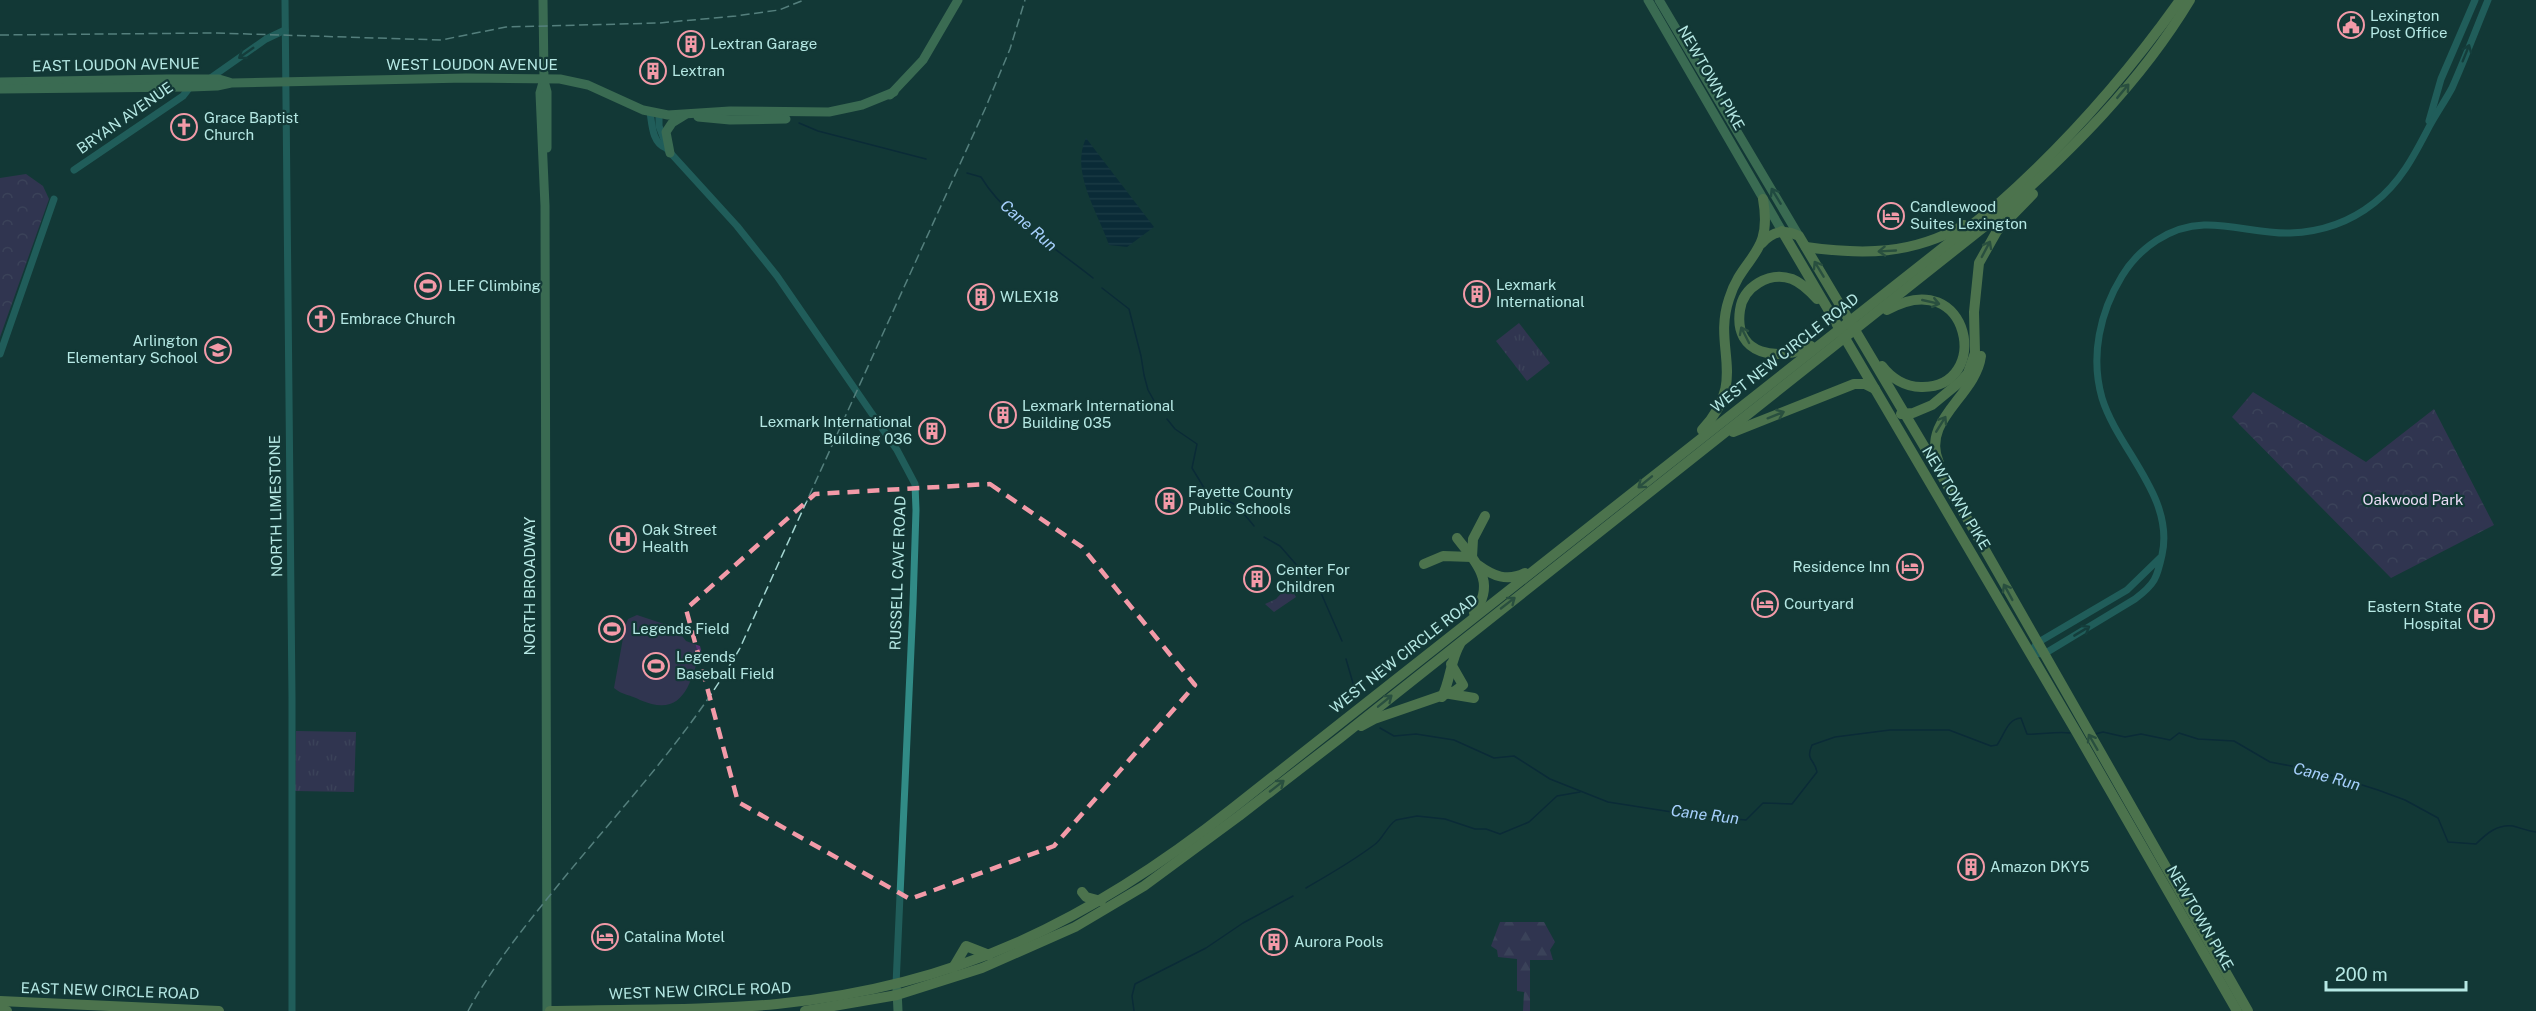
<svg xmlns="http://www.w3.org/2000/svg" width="2536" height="1011" font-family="'Public Sans',sans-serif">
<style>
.grass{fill:url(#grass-tufts)}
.forest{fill:url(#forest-firs)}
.park{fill:url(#park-crowns)}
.pitch{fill:#56316f}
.water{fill:url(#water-rules)}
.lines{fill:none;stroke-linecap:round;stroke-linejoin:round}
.stream{stroke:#001b38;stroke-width:1.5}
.minor{stroke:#318b86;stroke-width:7}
.major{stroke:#6ca874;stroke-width:9}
.highway{stroke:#93bb68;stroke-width:10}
.rail{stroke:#a4d6d2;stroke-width:1.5;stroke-dasharray:9 4.5;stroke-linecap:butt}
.oneway{stroke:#184442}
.oneway2{stroke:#466c4a}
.oneway3{stroke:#325f4c}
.marked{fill:none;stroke:#f39aa8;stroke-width:4.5;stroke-dasharray:12 8;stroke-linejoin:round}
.labels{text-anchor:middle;stroke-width:4.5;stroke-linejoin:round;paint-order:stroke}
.poi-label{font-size:15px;fill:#b5e8e4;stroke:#133836;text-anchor:start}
.street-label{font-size:15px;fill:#b5e8e4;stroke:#133836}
.park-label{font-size:15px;fill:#e9daf5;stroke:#133836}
.water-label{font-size:16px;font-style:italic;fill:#a6d0fd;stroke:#133836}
</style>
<defs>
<pattern id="grass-tufts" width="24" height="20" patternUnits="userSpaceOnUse" patternTransform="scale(1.5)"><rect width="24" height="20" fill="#56316f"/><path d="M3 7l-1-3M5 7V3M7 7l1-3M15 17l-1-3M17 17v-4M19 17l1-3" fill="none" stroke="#6c4f83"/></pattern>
<pattern id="forest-firs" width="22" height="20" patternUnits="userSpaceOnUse" patternTransform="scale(1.5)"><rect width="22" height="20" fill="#56316f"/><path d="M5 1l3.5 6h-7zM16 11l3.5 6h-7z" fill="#6c4f83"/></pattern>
<pattern id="park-crowns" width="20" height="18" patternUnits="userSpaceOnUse" patternTransform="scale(1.5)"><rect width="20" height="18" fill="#56316f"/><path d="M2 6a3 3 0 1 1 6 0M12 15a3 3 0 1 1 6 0" fill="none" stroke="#6c4f83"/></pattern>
<pattern id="water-rules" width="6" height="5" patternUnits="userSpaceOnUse" patternTransform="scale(1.5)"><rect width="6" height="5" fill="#001b38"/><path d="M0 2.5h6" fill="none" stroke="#233c55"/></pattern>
</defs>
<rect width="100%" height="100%" fill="#133836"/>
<!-- grass -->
<g class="grass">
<polygon points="1519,323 1550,363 1527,381 1496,341"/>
<polygon points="296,731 356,732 354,792 295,791"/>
</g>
<!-- forest -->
<polygon class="forest" points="1500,922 1544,922 1555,942 1550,950 1553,960 1530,960 1530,1011 1523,1011 1524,992 1517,991 1517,959 1498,957 1497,950 1491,946"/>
<!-- park -->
<g class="park">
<polygon points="26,174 43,186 49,199 0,337 0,178"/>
<polygon points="2253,392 2366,462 2434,409 2494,525 2391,578 2232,417"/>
<polygon points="1289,585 1296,597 1274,612 1265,604 1276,599"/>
</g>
<!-- pitch -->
<path class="pitch" d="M637,615L676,628L686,641L700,646L701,650C690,683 684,719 640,700C631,695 622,695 614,688L625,627L628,619Z"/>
<!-- water -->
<path class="water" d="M1086,138L1154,227L1127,247L1109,245C1098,212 1070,172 1086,138Z"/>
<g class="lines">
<!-- stream -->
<g class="stream">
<polyline points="799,123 818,131 926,159"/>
<path d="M967,173L981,177C1005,217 1057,249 1093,278"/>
<polyline points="1102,288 1129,309 1141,356 1144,375 1148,390 1157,406"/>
<path d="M1167,419L1175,429L1197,444L1192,468L1209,496C1233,498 1239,508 1254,526"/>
<polyline points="1264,537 1280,546 1321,593 1342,641"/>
<polyline points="1346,659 1357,697"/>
<path d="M1380,728L1394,736L1416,734L1454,740L1494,758L1514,756L1550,779L1608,802L1691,815L1746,820L1763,803L1792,804L1817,772C1815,759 1805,761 1812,745L1835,737L1890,730H1949L1991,746L1997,745C2005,734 2007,719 2021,718L2027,734C2042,735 2055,731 2070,733"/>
<path d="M2095,734L2103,732L2125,737L2141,734L2170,740L2179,733L2198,739L2234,741L2270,762L2318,771L2378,790L2405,800L2438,818L2448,842L2476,844C2486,834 2497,824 2513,826C2521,828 2527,831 2536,832"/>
<path d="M1306,888C1330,874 1353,861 1374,845C1383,839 1386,827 1396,820L1417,816L1445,819L1475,829H1486L1500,834L1529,822L1557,796L1580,792"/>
<polyline points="1134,1011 1132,996 1135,984 1206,948 1243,923 1293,896"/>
</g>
<!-- minor -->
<g class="minor">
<polyline points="285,0 292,698 292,1011"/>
<polyline points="209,79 266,39 285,30"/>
<path d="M650,112C652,124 652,143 666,148L737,226L777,276L897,450L915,484L916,510L913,604L896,985"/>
<polyline points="659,114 659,126 665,142"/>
<polyline points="2429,121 2441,79 2475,0"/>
<polyline points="74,170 183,96 190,87"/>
<polyline points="0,354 54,199"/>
<path d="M2161,557L2127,590L2037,643L2030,653L2044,654L2135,599C2155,584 2157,578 2162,555C2175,497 2118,450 2102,398C2090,356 2100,312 2122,276C2139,248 2170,226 2204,225C2232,224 2261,234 2290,233C2320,232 2350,222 2374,203C2400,183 2414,156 2429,127C2436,114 2445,101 2452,88C2465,59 2476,29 2488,0"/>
</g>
<!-- major -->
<g class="major">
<polyline points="543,0 544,79 540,93 545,206 547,1011"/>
<polyline points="1648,0 1782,231"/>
<polyline points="1659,0 1799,236"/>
<polyline points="544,81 547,92 547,148"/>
<polyline points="0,82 167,79 219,79 229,82"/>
<polyline points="0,89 190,87 217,86 231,83 466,78 560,79 588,85 643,110 668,115 730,111 829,112 862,105 894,92"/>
<polyline points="890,95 923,60 958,0"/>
<polyline points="698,117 730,120 786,119"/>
<polyline points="670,153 666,132 672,123 685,115"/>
<polyline points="897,990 898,1011"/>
</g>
<!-- highway -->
<g class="highway">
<polyline points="1782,231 2077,733 2237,1011"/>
<path d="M1762,243C1773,231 1784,229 1799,236L1968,520L2248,1011"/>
<path d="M1806,247C1863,255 1912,255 1964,225"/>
<path d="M1811,346C1779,362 1733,356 1740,310C1743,287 1769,271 1792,279C1802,283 1810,291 1817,299"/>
<path d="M1882,366C1891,378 1905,387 1921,387C1993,389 1971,263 1887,310"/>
<polyline points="1901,414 1913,413 1932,405 1960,382 1968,373 1975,353 1974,312 1979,263 1997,231 2033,194"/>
<path d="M1702,430C1749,379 1712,350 1729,299C1743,254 1773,256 1763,199"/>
<polyline points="1733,432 1854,384 1865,384 1875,389"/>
<path d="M1939,463C1920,420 1976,396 1981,356"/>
<path d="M1457,538C1476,563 1497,582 1474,613"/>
<polyline points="1424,564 1443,556 1472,557 1473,539 1485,516"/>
<path d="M1478,565C1493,576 1507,582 1525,573"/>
<polyline points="1450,694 1474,698"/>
<path d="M1442,697C1451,679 1450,661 1460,644"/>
<polyline points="1361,726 1374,719 1455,691 1463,685 1451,664"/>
<polyline points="1082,892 1086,897 1101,901"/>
<polyline points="953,968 966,946 989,955"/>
<polyline points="0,1001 219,1011"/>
<polyline points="0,1011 7,1011"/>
<path d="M550,1011C625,1009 702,1011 777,1004C959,986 1091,920 1233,808L1997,205C2067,143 2126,76 2180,0"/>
<path d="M805,1011L897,995L982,968L1075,927L1144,886L1239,816L1340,738L1999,215C2071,151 2140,83 2190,0"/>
</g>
<!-- rail -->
<g class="rail">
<polyline points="0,35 215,33 441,40 506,27 659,23 736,16 779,10 804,0"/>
<path d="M468,1011C493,965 526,925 559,884C621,808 691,734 740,648L985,109L1010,49L1025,0"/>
</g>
</g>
<!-- one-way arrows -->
<defs><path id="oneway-shaft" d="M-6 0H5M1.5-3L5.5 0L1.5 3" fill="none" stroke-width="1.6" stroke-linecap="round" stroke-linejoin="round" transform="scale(1.5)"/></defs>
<g class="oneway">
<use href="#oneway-shaft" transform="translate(246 53) rotate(145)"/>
<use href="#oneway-shaft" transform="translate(2466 53) rotate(-68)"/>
<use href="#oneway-shaft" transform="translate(2082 631) rotate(-31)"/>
</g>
<g class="oneway2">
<use href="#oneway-shaft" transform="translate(2123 91) rotate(-50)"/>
<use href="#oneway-shaft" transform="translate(1986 249) rotate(-62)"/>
<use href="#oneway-shaft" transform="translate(1887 251) rotate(177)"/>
<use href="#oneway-shaft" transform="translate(1819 269) rotate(-121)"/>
<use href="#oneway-shaft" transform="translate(1931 302) rotate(13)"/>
<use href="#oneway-shaft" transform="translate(1745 335) rotate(-117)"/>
<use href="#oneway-shaft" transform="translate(1776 415) rotate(-22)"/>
<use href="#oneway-shaft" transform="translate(1941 424) rotate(-58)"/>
<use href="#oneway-shaft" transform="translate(1645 482) rotate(141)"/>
<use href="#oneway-shaft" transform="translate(2008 592) rotate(-119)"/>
<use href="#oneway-shaft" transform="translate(1508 603) rotate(-38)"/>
<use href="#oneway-shaft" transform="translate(1385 701) rotate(-39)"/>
<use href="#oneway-shaft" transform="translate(2093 742) rotate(-120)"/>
<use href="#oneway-shaft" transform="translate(1277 786) rotate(-38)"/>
</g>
<use class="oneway3" href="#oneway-shaft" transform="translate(1776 196) rotate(-121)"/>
<!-- marked area -->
<path d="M0 0H2536V1011H0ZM990,484L1082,547L1195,685L1054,846L910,899L738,802L686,609L815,494Z" fill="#133836" fill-opacity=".55" fill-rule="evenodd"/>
<path class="marked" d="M990,484L1082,547L1195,685L1054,846L910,899L738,802L686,609L815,494Z"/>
<!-- icons -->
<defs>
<symbol id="civic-ring" viewBox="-11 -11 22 22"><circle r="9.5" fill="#133836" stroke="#f39aa8" stroke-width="1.5"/><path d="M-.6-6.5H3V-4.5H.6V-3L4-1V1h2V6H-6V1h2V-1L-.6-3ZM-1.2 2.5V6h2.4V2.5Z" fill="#f39aa8"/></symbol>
<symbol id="building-ring" viewBox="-11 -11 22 22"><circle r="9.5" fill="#133836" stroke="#f39aa8" stroke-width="1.5"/><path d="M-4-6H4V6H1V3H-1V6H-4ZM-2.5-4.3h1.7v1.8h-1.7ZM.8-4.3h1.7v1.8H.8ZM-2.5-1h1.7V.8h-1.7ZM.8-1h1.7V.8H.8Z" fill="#f39aa8"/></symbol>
<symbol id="church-ring" viewBox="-11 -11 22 22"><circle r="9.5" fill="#133836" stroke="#f39aa8" stroke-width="1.5"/><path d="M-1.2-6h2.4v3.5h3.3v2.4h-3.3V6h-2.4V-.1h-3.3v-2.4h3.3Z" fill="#f39aa8"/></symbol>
<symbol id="hotel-ring" viewBox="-11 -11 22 22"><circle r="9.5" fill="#133836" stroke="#f39aa8" stroke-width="1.5"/><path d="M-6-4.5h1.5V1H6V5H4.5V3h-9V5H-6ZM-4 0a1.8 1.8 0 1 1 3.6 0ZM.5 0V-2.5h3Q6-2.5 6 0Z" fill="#f39aa8"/></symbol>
<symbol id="stadium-ring" viewBox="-11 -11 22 22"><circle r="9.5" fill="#133836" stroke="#f39aa8" stroke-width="1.5"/><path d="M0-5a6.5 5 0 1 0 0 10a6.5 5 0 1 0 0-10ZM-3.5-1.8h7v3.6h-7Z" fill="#f39aa8"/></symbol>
<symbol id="school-ring" viewBox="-11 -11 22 22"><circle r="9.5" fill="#133836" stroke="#f39aa8" stroke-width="1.5"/><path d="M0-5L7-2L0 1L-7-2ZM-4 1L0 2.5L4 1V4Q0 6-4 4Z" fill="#f39aa8"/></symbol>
<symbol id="hospital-ring" viewBox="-11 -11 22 22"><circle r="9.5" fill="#133836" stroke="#f39aa8" stroke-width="1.5"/><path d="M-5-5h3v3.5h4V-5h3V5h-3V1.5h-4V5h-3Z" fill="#f39aa8"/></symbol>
</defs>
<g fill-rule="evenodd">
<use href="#civic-ring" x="2336" y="10" width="30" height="30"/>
<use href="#building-ring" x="676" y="29" width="30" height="30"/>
<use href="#building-ring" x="638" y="56" width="30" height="30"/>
<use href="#church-ring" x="169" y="112" width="30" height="30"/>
<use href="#hotel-ring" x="1876" y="201" width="30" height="30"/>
<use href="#stadium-ring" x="413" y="271" width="30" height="30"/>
<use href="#building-ring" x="1462" y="279" width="30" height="30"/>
<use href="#building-ring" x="966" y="282" width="30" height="30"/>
<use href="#church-ring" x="306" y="304" width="30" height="30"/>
<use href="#school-ring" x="203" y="335" width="30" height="30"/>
<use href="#building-ring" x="988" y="400" width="30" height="30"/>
<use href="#building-ring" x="917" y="416" width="30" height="30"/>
<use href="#building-ring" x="1154" y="486" width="30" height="30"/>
<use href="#hospital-ring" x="608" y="524" width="30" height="30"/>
<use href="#hotel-ring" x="1895" y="552" width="30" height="30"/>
<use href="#building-ring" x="1242" y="564" width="30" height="30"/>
<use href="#hotel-ring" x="1750" y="589" width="30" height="30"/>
<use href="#hospital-ring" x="2466" y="601" width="30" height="30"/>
<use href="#stadium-ring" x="597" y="614" width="30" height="30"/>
<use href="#stadium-ring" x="641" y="651" width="30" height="30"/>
<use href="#building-ring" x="1956" y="852" width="30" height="30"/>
<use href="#hotel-ring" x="590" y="922" width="30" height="30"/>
<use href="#building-ring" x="1259" y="927" width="30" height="30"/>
</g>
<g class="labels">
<!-- poi labels -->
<g class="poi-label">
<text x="2370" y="21">Lexington<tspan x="2370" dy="17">Post Office</tspan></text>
<text x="710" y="49">Lextran Garage</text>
<text x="672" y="76">Lextran</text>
<text x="204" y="123">Grace Baptist<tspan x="204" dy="17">Church</tspan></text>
<text x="1910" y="212">Candlewood<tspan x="1910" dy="17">Suites Lexington</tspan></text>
<text x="1496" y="290">Lexmark<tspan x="1496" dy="17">International</tspan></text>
<text x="448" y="291">LEF Climbing</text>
<text x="1000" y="302">WLEX18</text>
<text x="340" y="324">Embrace Church</text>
<text x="198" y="346" text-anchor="end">Arlington<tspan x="198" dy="17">Elementary School</tspan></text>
<text x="1022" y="411">Lexmark International<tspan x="1022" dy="17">Building 035</tspan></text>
<text x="912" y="427" text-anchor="end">Lexmark International<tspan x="912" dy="17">Building 036</tspan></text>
<text x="1188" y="497">Fayette County<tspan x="1188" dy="17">Public Schools</tspan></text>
<text x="642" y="535">Oak Street<tspan x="642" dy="17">Health</tspan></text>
<text x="1890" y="572" text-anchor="end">Residence Inn</text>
<text x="1276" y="575">Center For<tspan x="1276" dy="17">Children</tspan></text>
<text x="1784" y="609">Courtyard</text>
<text x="2462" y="612" text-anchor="end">Eastern State<tspan x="2462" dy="17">Hospital</tspan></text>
<text x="632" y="634">Legends Field</text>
<text x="676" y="662">Legends<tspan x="676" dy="17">Baseball Field</tspan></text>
<text x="1990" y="872">Amazon DKY5</text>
<text x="624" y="942">Catalina Motel</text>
<text x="1294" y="947">Aurora Pools</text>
</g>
<!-- street labels -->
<g class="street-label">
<text transform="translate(116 65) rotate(-1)" y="5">EAST LOUDON AVENUE</text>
<text x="472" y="70">WEST LOUDON AVENUE</text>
<text transform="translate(1711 78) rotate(60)" y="5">NEWTOWN PIKE</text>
<text transform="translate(125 118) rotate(-35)" y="5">BRYAN AVENUE</text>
<text transform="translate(1785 353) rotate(-38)" y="5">WEST NEW CIRCLE ROAD</text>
<text transform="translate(1956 498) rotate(59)" y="5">NEWTOWN PIKE</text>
<text transform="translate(276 506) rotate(-91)" y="5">NORTH LIMESTONE</text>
<text transform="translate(898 573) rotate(-88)" y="5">RUSSELL CAVE ROAD</text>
<text transform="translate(530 586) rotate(-90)" y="5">NORTH BROADWAY</text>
<text transform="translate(1404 654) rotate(-38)" y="5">WEST NEW CIRCLE ROAD</text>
<text transform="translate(2200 918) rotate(60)" y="5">NEWTOWN PIKE</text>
<text transform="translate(110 991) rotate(2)" y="5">EAST NEW CIRCLE ROAD</text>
<text transform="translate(700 991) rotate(-2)" y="5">WEST NEW CIRCLE ROAD</text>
</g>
<!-- park labels -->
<g class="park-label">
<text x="2413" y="505">Oakwood Park</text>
</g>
<!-- water labels -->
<g class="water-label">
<text transform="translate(1029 225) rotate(41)" y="6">Cane Run</text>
<text transform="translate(2327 776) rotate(15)" y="6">Cane Run</text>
<text transform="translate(1705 814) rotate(7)" y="6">Cane Run</text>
</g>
</g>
<!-- scale -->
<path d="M2326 981v9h140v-9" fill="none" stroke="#b5e8e4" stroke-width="3"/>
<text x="2335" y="981" font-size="18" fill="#b5e8e4" stroke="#133836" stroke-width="4.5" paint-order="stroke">200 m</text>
</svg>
